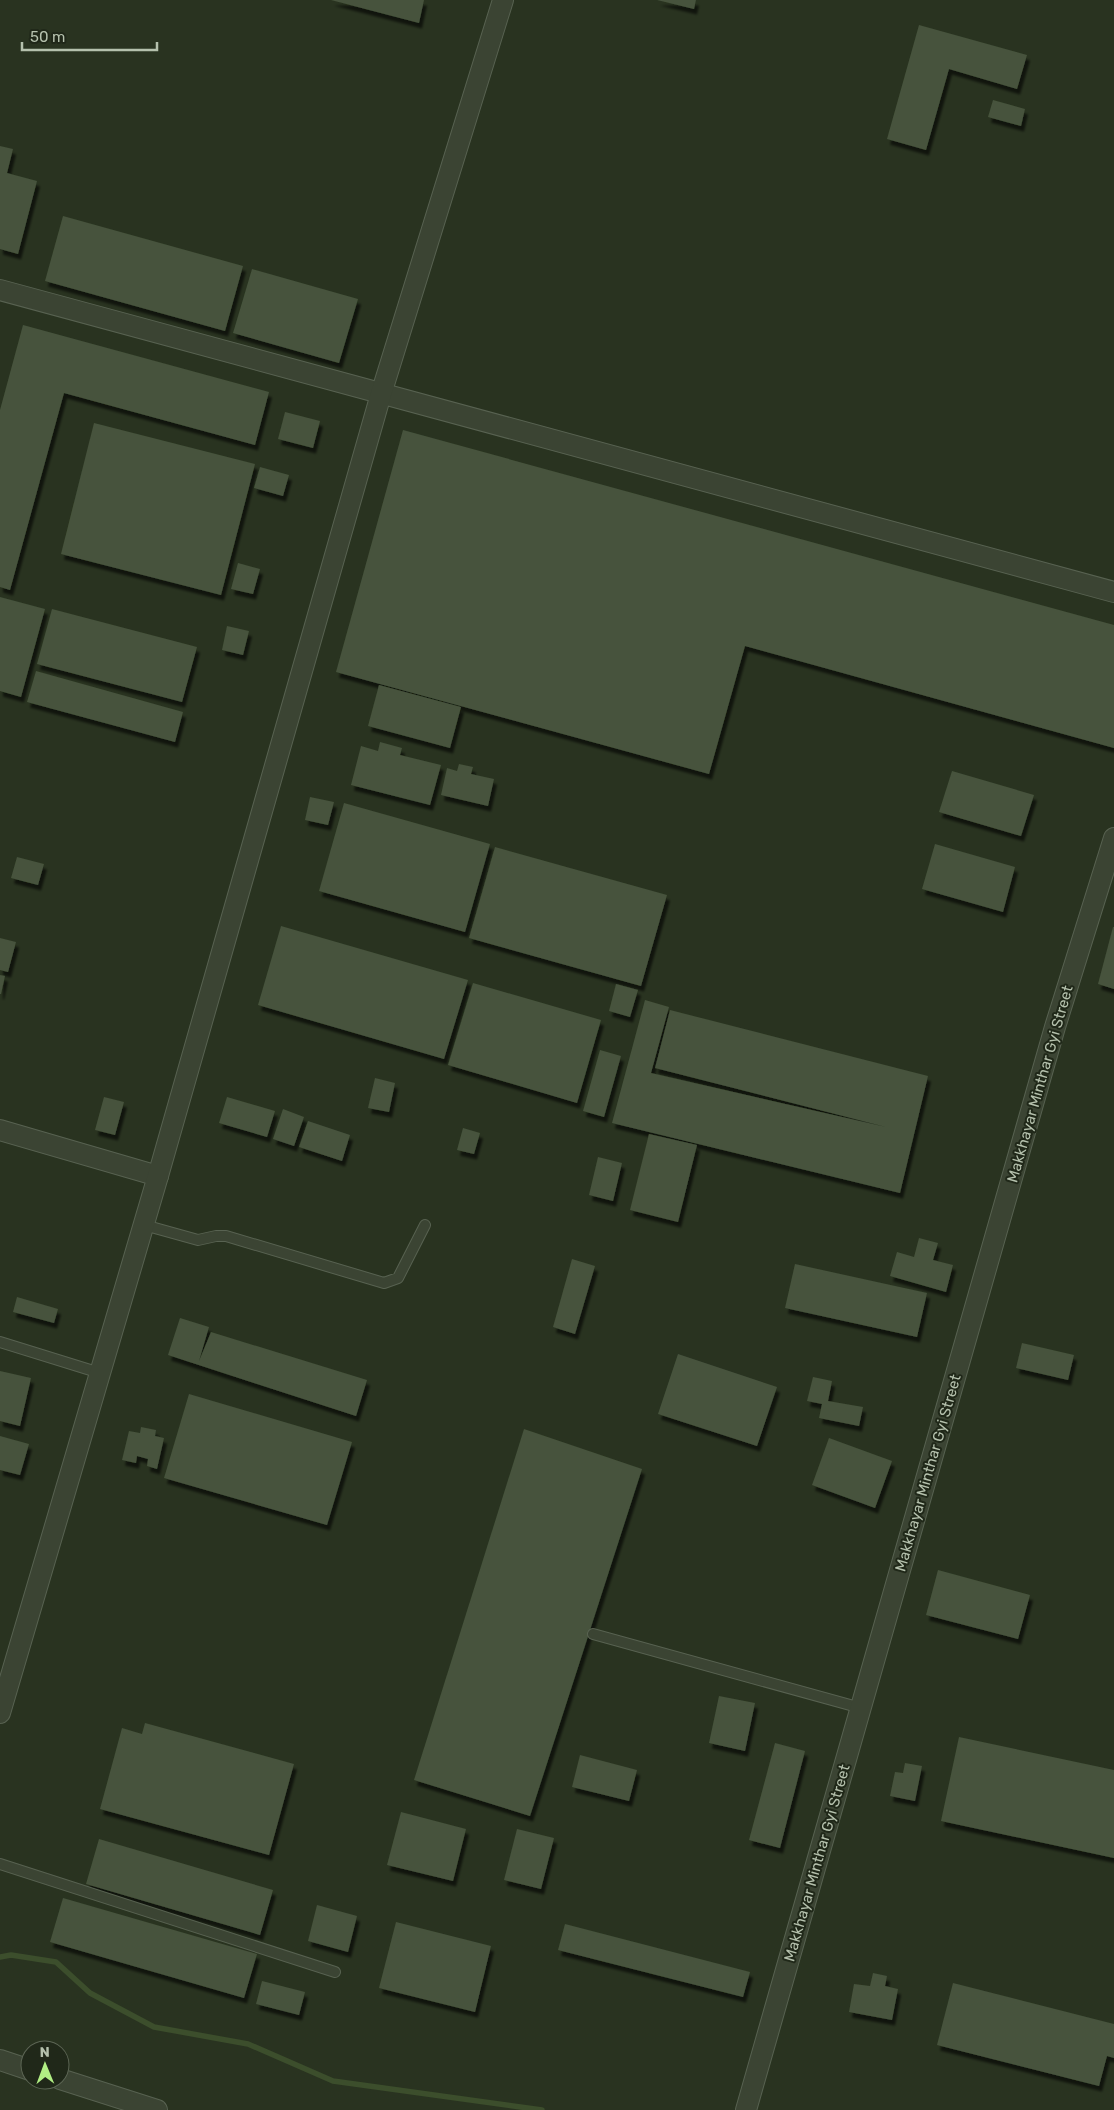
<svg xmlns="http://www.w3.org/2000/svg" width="1114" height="2110" font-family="Rubik,sans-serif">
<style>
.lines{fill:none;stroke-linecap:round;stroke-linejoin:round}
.stream{stroke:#3c4e2c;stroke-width:5.5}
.building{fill:#46533c;filter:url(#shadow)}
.lane-casing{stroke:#586251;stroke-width:12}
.street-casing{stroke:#586251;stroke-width:22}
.lane{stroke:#3b4433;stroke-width:10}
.street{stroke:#3b4433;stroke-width:20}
.labels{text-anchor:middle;stroke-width:4;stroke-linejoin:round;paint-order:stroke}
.street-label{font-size:15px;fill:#b5c1ad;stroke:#202819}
</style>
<defs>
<filter id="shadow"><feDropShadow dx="3" dy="5.5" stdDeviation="1" flood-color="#0009"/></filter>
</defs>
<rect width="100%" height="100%" fill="#293320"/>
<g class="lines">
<!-- stream -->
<polyline class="stream" points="0,1957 11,1955 56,1962 90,1993 154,2027 248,2044 333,2081 542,2110"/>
</g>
<!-- building -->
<g class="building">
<polygon points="331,0 424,0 419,23"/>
<polygon points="657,0 696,0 694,9"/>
<polygon points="919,25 1027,55 1017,89 949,69 926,150 887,139"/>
<polygon points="993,100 1025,109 1021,126 988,117"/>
<polygon points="0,146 13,149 7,173 37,181 18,254 0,249"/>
<polygon points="63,216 243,266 225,331 45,281"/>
<polygon points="252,269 358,299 339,363 233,333"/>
<polygon points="23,325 269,392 255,445 64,393 10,590 0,587 0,410"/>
<polygon points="285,412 320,421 313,448 278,439"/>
<polygon points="94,423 255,464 221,595 61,554"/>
<polygon points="403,430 1114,625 1114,748 745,646 709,774 336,672"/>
<polygon points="260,467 289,475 283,496 254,488"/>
<polygon points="238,563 260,569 253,594 231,589"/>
<polygon points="0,597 45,609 21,697 0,691"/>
<polygon points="52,609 197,647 182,702 37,664"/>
<polygon points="227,626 249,631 243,655 222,650"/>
<polygon points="36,671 183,712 175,742 27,702"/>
<polygon points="379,685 461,707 450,748 368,726"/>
<polygon points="380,742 402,748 400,755 441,765 430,805 351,785 361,746 378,751"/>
<polygon points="459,764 473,767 471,774 494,779 488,806 441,795 447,768 457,771"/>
<polygon points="952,771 1034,795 1021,836 939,812"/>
<polygon points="310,797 334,802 328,825 305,820"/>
<polygon points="344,803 490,844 465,932 319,891"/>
<polygon points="935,844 1015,867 1003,912 922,889"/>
<polygon points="495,847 667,895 641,986 469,938"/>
<polygon points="17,857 44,864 38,885 11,878"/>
<polygon points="281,926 468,980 444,1059 258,1005"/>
<polygon points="1113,927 1114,927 1114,989 1098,984"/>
<polygon points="0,938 16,942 8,972 0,970"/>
<polygon points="0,975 5,976 1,994 0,994"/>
<polygon points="473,983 601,1020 577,1103 448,1065"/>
<polygon points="616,984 638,990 630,1017 609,1011"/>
<polygon points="645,1000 669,1007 651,1073 886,1127 655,1068 670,1010 928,1076 900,1193 612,1123"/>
<polygon points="600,1050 621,1056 604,1117 583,1111"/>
<polygon points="375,1078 395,1083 389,1112 368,1108"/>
<polygon points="104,1097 124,1102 115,1135 95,1130"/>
<polygon points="227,1097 275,1111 267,1137 219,1123"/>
<polygon points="283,1109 304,1117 294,1146 273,1139"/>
<polygon points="308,1121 350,1135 342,1161 299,1147"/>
<polygon points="463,1128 480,1133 474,1154 457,1150"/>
<polygon points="649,1134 697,1145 678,1222 630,1210"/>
<polygon points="598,1157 622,1163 613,1201 589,1195"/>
<polygon points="919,1238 938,1243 933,1260 953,1265 946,1292 890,1276 897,1252 914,1257"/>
<polygon points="572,1259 595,1266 575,1334 553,1327"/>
<polygon points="795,1264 927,1293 917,1337 785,1308"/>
<polygon points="17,1297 58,1309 54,1323 13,1312"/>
<polygon points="180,1318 209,1327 199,1361 211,1332 367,1380 356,1416 168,1355"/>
<polygon points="1022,1343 1074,1355 1068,1380 1016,1368"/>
<polygon points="678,1354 777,1387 757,1446 658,1414"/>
<polygon points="0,1371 31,1378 20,1426 0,1421"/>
<polygon points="813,1377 832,1381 828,1401 863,1407 859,1426 819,1418 822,1404 807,1401"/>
<polygon points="189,1394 352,1442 327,1525 164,1478"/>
<polygon points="141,1427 156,1430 155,1436 164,1438 157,1469 147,1466 148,1459 137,1456 136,1463 122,1460 129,1431 140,1433"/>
<polygon points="524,1429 642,1469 530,1816 414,1780"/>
<polygon points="0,1436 29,1444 20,1475 0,1470"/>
<polygon points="829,1438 892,1461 875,1508 812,1485"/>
<polygon points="938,1570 1030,1595 1018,1639 926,1615"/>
<polygon points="719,1696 755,1703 745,1751 709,1743"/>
<polygon points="145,1723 294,1764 269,1855 100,1809 122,1728 142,1734"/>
<polygon points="959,1737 1114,1770 1114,1858 941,1821"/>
<polygon points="775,1743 805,1751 780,1848 749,1840"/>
<polygon points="580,1755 637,1770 629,1801 572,1787"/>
<polygon points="905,1763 922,1766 915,1801 890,1796 895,1772 903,1773"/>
<polygon points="401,1812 466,1829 453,1881 387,1865"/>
<polygon points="517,1829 554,1838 541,1889 504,1880"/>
<polygon points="99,1839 273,1890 260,1935 86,1884"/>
<polygon points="63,1898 257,1954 244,1998 50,1942"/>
<polygon points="317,1905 357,1916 348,1952 308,1941"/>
<polygon points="396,1922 491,1946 475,2012 379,1988"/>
<polygon points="565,1924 750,1972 743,1997 558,1950"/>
<polygon points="873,1973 887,1976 885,1986 898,1989 892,2020 849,2012 854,1984 870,1986"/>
<polygon points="262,1981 305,1992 299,2015 256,2004"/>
<polygon points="953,1983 1114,2024 1114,2058 1107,2056 1099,2086 937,2045"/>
</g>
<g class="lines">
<defs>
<g id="lane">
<polyline points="144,1225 198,1240 216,1236 226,1236 384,1283 398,1278 425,1225"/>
<polyline points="0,1342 100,1373"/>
<polyline points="593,1634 861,1708"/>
<polyline points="0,1864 335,1972"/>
</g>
<g id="street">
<polyline points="0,290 1114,592"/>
<polyline points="0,1130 158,1176"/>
<polyline points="0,1713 158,1176 381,394 503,0"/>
<polyline points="0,2060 30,2070"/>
<polyline points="60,2079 157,2110"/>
<polyline points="746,2110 1055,1027 1114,838"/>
</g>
</defs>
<!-- lane casing -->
<use href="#lane" class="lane-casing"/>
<!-- street casing -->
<use href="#street" class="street-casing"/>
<!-- lane -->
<use href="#lane" class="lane"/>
<!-- street -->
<use href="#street" class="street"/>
</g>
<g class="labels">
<!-- street labels -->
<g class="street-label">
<text transform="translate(1040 1084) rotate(-74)" y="5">Makkhayar Minthar Gyi Street</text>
<text transform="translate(928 1473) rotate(-74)" y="5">Makkhayar Minthar Gyi Street</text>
<text transform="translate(817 1863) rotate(-74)" y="5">Makkhayar Minthar Gyi Street</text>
</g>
</g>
<!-- north arrow -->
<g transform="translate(45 2065) rotate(359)"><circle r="24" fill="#202819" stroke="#5c6554"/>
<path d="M0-4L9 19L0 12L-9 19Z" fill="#b1ef84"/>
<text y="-8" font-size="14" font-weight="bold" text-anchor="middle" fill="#b5c1ad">N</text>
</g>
<!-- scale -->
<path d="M22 42v8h135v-8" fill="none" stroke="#b5c1ad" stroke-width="2.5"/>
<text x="30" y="42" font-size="15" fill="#b5c1ad" stroke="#202819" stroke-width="4" paint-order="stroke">50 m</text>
</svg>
